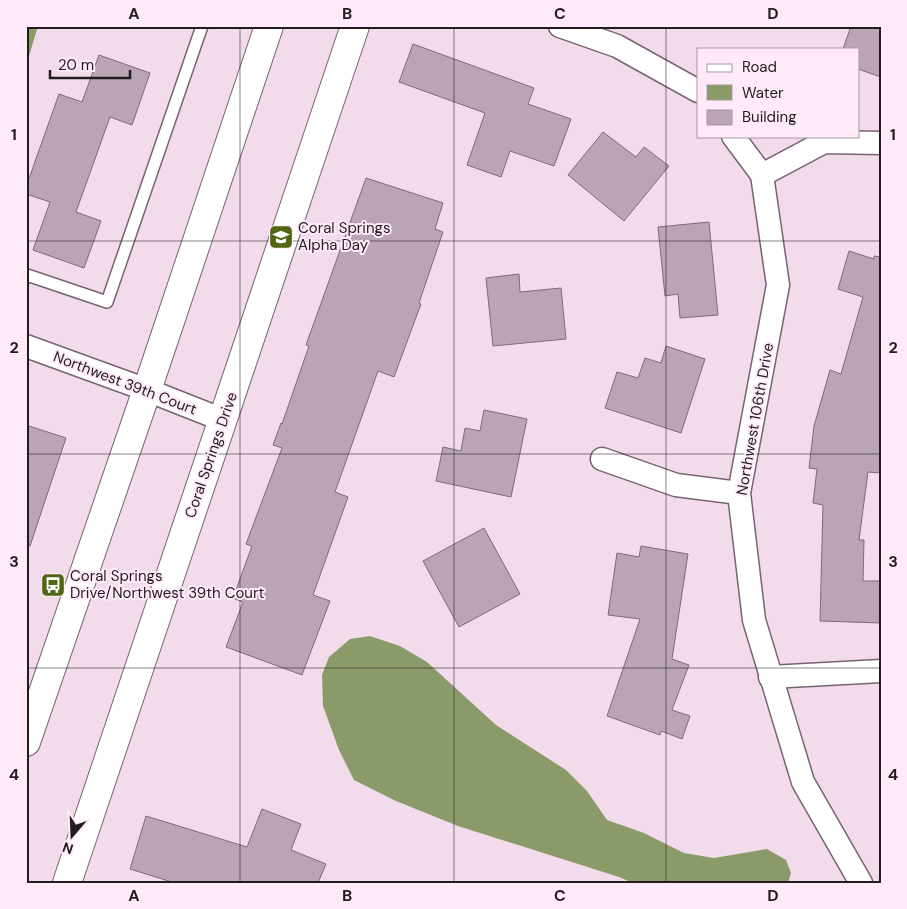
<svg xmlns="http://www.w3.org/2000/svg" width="907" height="909" font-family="'DM Sans',sans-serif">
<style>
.water{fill:#8a9b69}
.building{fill:#b9a5b4;stroke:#7e6b79}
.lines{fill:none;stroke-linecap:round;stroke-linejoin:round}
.lane-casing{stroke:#776472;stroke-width:14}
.street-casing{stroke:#776472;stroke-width:25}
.secondary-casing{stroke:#776472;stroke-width:30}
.lane{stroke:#fff;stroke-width:11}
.street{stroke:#fff;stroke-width:22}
.secondary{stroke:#fff;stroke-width:28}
.grid{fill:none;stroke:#221b20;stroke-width:1;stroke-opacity:0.55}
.labels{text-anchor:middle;stroke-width:4;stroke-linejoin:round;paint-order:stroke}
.poi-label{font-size:15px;fill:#221b20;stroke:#ffeafa;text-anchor:start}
.street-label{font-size:15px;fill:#221b20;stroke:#ffeafa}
.neatline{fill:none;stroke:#221b20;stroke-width:2}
.grid-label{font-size:16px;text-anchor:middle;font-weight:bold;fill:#221b20}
</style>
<rect width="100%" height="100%" fill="#f2dcec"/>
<!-- water -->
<g class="water">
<polygon points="26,26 38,26 26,66"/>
<polygon points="370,636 400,646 427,662 496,725 566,770 587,791 607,820 644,833 684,853 714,858 767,849 786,860 791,873 788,883 633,883 619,877 458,826 396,801 354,780 339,750 323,706 322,675 329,657 350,639"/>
</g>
<!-- building -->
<g class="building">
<polygon points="851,26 881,26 881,77 858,69 858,49 843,49"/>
<polygon points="413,44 534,88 528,104 571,119 554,166 510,151 501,177 467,165 485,113 399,82"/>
<polygon points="99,55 150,73 132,125 110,117 76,212 101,221 84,268 33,250 50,202 26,194 26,187 59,94 82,102"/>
<polygon points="603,132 636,157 644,147 669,166 624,221 568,175"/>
<polygon points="366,178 443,203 435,229 443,232 419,303 421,304 394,377 378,371 335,492 348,497 313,595 330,601 302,675 226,647 243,602 233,598 252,546 246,544 282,448 273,445 281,423 282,424 309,346 306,345"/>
<polygon points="709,222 718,315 680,318 678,294 665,296 658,227"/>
<polygon points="849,251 874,259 874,256 881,257 881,473 868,472 859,540 864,540 863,581 881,581 881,623 820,621 823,505 813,503 817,469 809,468 814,426 830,370 841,374 863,297 838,289"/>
<polygon points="519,274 520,292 561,288 566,339 493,346 486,278"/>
<polygon points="666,346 705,359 681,433 605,408 617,372 638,378 645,358 661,363"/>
<polygon points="484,410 527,419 511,497 436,481 443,447 461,451 465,428 480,431"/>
<polygon points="26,425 66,438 30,546 26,546"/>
<polygon points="484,528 520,594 459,627 423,561"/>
<polygon points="641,546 688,554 672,659 689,665 672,710 690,716 682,739 661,731 660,735 607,716 640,619 608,615 617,553 639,557"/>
<polygon points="262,809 301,824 291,850 326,864 318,883 175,883 130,869 146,816 247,847"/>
</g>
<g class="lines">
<defs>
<polyline id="lane" points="26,278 27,275 107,302 202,26"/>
<g id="street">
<polyline points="560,26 617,46 698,91"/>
<polyline points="733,136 762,175 778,285 739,493 754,620 803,782 861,883"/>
<polyline points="762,175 824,142 881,143"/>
<polyline points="26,346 147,390 223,420"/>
<polyline points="602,459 676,485 739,493"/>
<polyline points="770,677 881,671"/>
</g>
<g id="secondary">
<polyline points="26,742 147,390 269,26"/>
<polyline points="67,883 355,26"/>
</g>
</defs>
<!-- lane casing -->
<use href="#lane" class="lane-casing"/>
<!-- street casing -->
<use href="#street" class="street-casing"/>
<!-- secondary casing -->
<use href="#secondary" class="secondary-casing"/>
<!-- lane -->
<use href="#lane" class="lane"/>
<!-- street -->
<use href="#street" class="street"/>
<!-- secondary -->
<use href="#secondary" class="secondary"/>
</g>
<!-- grid -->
<path class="grid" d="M240,26V883M454,26V883M666,26V883M26,241H881M26,454H881M26,668H881"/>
<!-- icons -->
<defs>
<symbol id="school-square" viewBox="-11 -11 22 22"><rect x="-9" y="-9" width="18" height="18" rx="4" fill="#506613" stroke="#ffeafa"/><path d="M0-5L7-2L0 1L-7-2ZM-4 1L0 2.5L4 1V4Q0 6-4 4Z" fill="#fff"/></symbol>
<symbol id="bus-square" viewBox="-11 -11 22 22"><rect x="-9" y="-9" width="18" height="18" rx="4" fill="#506613" stroke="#ffeafa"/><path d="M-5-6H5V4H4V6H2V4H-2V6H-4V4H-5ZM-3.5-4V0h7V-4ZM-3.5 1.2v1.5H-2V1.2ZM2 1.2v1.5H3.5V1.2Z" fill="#fff"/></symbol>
</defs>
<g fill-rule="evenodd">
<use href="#school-square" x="267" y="223" width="28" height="28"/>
<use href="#bus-square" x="39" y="571" width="28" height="28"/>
</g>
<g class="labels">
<!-- poi labels -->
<g class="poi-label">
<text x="298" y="233">Coral Springs<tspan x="298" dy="17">Alpha Day</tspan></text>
<text x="70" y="581">Coral Springs<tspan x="70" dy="17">Drive/Northwest 39th Court</tspan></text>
</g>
<!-- street labels -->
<g class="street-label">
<text transform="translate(125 383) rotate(21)" y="5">Northwest 39th Court</text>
<text transform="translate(755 419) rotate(-80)" y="5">Northwest 106th Drive</text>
<text transform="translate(211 455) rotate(-71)" y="5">Coral Springs Drive</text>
</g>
</g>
<!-- border -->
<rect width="907" height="909" fill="none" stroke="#ffeafa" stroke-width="55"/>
<!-- legend -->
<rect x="697" y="48" width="162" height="90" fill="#ffeafa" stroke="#a797a3"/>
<rect x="707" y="64" width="25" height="8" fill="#ffffff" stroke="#a797a3"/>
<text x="742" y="72" font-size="15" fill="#221b20">Road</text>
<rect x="707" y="85" width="25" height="15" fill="#8a9b69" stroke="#a797a3"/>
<text x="742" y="98" font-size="15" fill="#221b20">Water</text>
<rect x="707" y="110" width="25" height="15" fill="#b9a5b4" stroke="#a797a3"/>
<text x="742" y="122" font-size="15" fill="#221b20">Building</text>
<!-- north arrow -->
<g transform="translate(72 836) rotate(199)" stroke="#ffeafa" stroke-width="4" paint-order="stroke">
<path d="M0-4L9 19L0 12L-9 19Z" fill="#221b20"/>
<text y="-8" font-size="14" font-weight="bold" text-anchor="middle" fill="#221b20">N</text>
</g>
<!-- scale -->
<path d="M50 70v8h80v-8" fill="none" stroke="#221b20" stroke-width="2.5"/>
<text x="58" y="70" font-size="15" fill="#221b20" stroke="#ffeafa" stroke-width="4" paint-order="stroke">20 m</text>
<rect x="28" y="28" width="852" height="854" class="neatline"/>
<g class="grid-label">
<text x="134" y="19">A</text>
<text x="347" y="19">B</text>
<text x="560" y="19">C</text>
<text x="773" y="19">D</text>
<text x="14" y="140">1</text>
<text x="893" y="140">1</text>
<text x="14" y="353">2</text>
<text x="893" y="353">2</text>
<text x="14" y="567">3</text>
<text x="893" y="567">3</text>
<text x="14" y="780">4</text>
<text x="893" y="780">4</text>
<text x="134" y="901">A</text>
<text x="347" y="901">B</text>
<text x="560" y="901">C</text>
<text x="773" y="901">D</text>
</g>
</svg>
